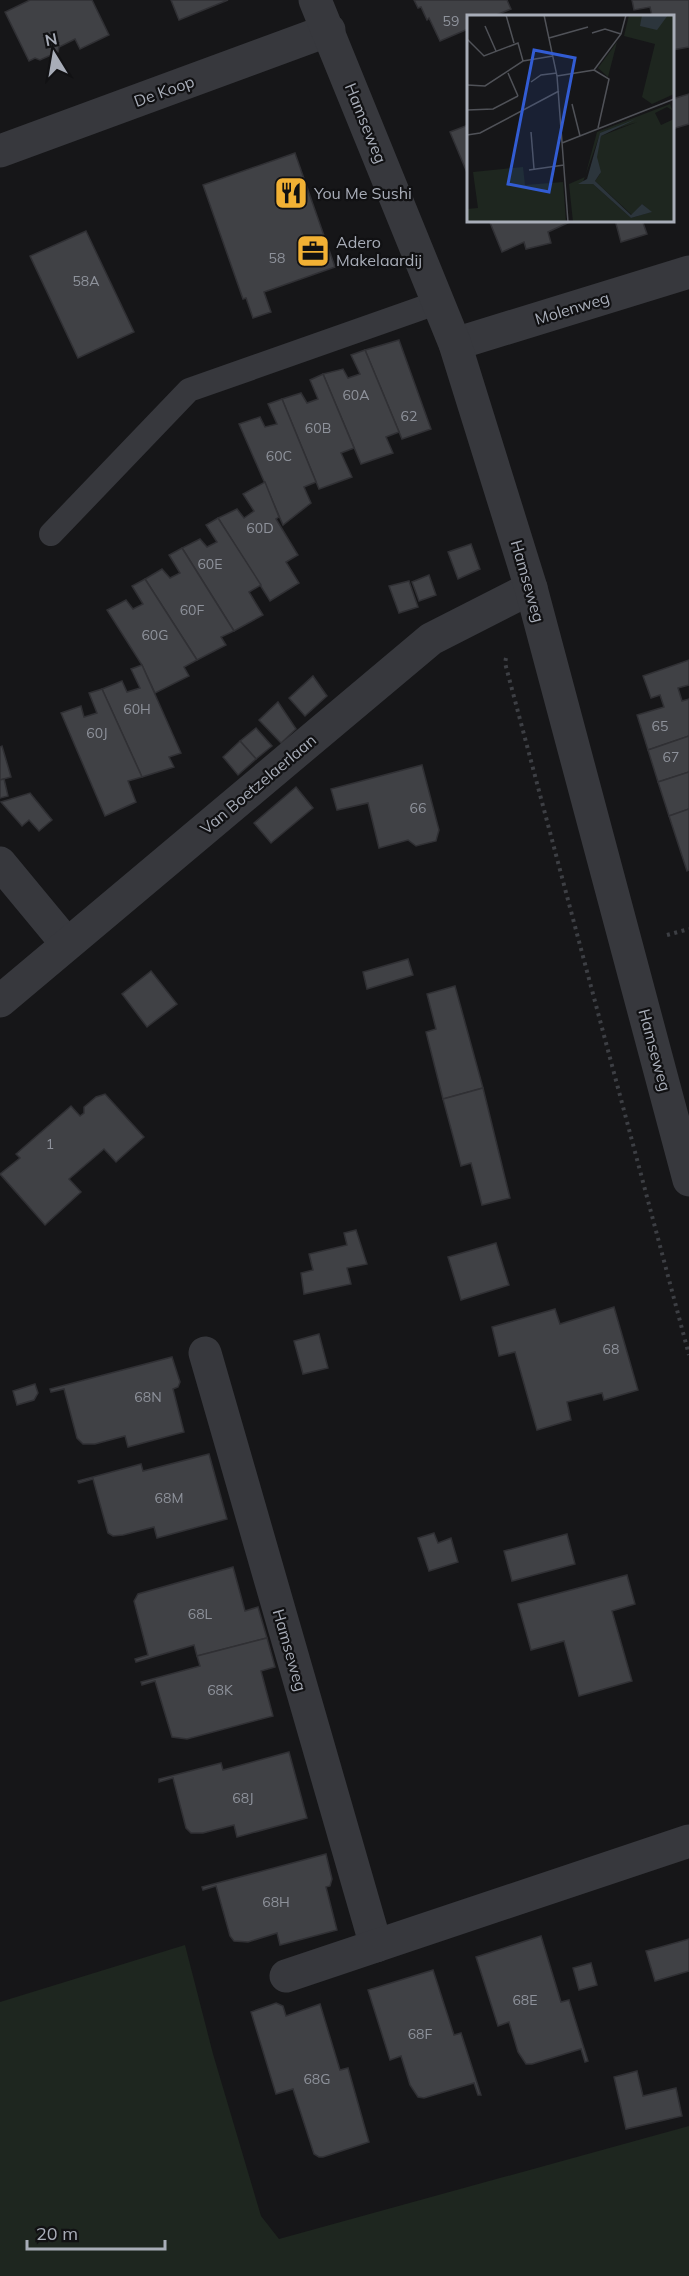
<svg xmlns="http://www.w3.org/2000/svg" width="689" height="2276" font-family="Mulish,sans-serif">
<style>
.green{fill:#1e261f}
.building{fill:#404145;stroke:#303034;stroke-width:1.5}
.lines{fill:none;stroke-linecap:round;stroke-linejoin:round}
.path{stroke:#3d3f44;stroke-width:4;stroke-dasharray:3 4.5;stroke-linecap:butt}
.service{stroke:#37383d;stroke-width:24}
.minor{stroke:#37383d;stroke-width:33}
.tertiary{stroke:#37383d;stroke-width:33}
.labels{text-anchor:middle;stroke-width:4.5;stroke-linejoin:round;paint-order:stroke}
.number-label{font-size:14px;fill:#8e929b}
.street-label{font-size:16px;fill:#a8adb8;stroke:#111113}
.poi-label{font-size:16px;fill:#a8adb8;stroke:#111113;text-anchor:start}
.inset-road{fill:none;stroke:#505258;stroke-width:1.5}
.view{fill:#325cd3;fill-opacity:0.15;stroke:#325cd3;stroke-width:3}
.inset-edge{fill:none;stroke:#a8adb8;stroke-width:3}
</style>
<rect width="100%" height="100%" fill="#161618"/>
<!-- green -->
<polygon class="green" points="185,1945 213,2054 261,2216 279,2239 689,2126 689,2276 0,2276 0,2002"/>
<!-- building -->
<g class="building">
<polygon points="30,0 92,0 109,35 80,49 75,39 59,47 58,52 40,60 35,58 29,61 5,12"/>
<polygon points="171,0 228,0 179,20"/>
<polygon points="414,0 507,0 511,9 494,16 468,16 468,29 440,41 429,18 427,20 421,7 418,8"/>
<polygon points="632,0 689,0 689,47 672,50 672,16 652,16 650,7 634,10"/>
<polygon points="689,94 689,124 672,129 672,99"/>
<polygon points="468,125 468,175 450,132"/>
<polygon points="295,153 335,267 264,292 271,312 253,318 246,298 243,299 203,185"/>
<polygon points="489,220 574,220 548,232 551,243 526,249 524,242 502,252"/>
<polygon points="615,220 642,220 647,234 621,242"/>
<polygon points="86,231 134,332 78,358 30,256"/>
<polygon points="399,340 431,429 402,439 365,350"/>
<polygon points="365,350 399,432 386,437 393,453 361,464 323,374 343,369 348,378 360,374 351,355"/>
<polygon points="323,374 354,448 341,453 352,477 319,489 282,399 301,393 307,403 318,399 310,380"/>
<polygon points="282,399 316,482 304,487 311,503 283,525 239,424 260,417 265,427 277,424 268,404"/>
<polygon points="265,482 279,517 276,519 298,555 286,562 299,583 270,601 218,518 237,509 244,518 254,511 243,494"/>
<polygon points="218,518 261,585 249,592 263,615 234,631 182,548 200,539 207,547 217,542 206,525"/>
<polygon points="471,544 480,569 458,579 448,552"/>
<polygon points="182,548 234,631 221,637 226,645 197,660 145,579 162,569 170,578 180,573 169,555"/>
<polygon points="429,575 436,595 419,601 412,582"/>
<polygon points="145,579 197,660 184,667 189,676 155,693 142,665 107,610 126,600 133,609 143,604 132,586"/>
<polygon points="409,581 418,607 399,613 389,586"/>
<polygon points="689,660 689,685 678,688 682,701 689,699 689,736 648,750 637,715 664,707 660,695 651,698 643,676"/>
<polygon points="142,665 181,753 169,757 174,767 142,777 102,689 122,681 127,692 140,688 131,669"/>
<polygon points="313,676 327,696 305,716 289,698"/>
<polygon points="102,689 142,777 128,781 136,802 105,816 61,713 81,706 84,717 97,713 89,693"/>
<polygon points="278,702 296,729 281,743 259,720"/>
<polygon points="256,728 272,746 256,759 240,741"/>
<polygon points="689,736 689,772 658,782 648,750"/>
<polygon points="240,741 256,759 238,775 223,757"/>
<polygon points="2,746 11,777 0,780 0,747"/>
<polygon points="422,765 439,830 436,841 416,846 408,840 379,848 368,803 337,810 331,789"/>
<polygon points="689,772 689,809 669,816 658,782"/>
<polygon points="4,779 8,796 0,798 0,780"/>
<polygon points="296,787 313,808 271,843 254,823"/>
<polygon points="30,793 52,820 39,831 29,820 22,826 1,802"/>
<polygon points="689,809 689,870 687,871 669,816"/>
<polygon points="408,959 413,975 367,989 363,972"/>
<polygon points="151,971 177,1004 147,1027 122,994"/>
<polygon points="455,986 483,1088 443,1099 426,1032 436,1029 427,994"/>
<polygon points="483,1088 510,1198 482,1205 471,1163 461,1166 443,1099"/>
<polygon points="105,1094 144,1137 116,1162 104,1149 69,1179 81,1192 45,1225 0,1174 20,1158 16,1154 71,1106 80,1116 84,1113 84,1107 96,1097"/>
<polygon points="356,1230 367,1264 347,1268 351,1284 304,1294 301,1273 313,1270 309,1254 347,1245 344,1233"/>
<polygon points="496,1243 509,1285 461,1300 448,1257"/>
<polygon points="614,1307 638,1390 604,1400 602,1393 567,1402 571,1420 537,1430 515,1352 499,1356 492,1327 555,1309 560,1324"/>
<polygon points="319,1334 328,1368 303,1374 294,1341"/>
<polygon points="172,1357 180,1382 178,1387 173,1389 184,1432 128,1447 125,1436 95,1444 83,1444 77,1438 64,1389 51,1392 50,1389"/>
<polygon points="35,1384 38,1393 34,1400 17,1405 13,1391"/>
<polygon points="209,1454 227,1519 157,1538 154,1527 123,1535 113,1536 108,1533 93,1479 79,1483 78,1481 141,1464 143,1471"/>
<polygon points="434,1533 438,1543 451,1538 458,1562 429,1571 418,1538"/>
<polygon points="567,1534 575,1564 512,1581 504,1551"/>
<polygon points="233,1567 245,1611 258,1607 267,1638 197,1656 194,1645 136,1662 135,1659 148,1655 134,1601 138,1594"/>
<polygon points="627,1575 635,1604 612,1611 632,1681 579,1696 564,1641 531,1650 518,1604"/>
<polygon points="267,1638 275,1667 261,1671 273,1716 187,1739 172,1737 155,1681 142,1685 141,1682 200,1666 197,1656"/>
<polygon points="289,1752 307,1818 237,1837 234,1825 203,1833 191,1833 186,1828 173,1778 159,1782 159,1779 221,1763 223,1770"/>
<polygon points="326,1854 332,1879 330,1886 326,1887 337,1930 280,1945 277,1933 248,1942 234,1941 230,1936 216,1886 203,1890 202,1887"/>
<polygon points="541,1936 561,2002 569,2000 588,2061 585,2062 581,2049 532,2064 526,2064 518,2052 509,2022 498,2026 476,1957"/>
<polygon points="689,1939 689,1971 655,1981 646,1951"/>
<polygon points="591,1963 597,1985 579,1990 573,1968"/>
<polygon points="433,1970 454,2035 461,2033 481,2095 478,2095 474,2083 424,2098 418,2097 410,2085 401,2056 390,2060 368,1990"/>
<polygon points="276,2003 283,2006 286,2016 320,2004 340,2070 348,2068 369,2142 323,2157 319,2157 314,2154 293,2089 276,2094 251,2012"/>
<polygon points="637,2071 643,2096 676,2088 682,2116 626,2129 614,2077"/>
</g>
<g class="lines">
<!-- path -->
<g class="path">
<polyline points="506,658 505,663 689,1355"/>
<polyline points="667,935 689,929"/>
</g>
<!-- service -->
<polyline class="service" points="51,534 189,390 439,302"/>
<!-- minor -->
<g class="minor">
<polyline points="0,151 329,30"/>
<polyline points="455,344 689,272"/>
<polyline points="0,863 67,944"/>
<polyline points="0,1001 431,639 531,588"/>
<polyline points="205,1353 376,1946"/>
<polyline points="286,1976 689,1841"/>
</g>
<!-- tertiary -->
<polyline class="tertiary" points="315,0 455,344 531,588 689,1180"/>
</g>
<!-- icons -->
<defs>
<symbol id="restaurant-square" viewBox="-11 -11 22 22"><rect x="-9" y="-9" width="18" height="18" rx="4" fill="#f2b134" stroke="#111113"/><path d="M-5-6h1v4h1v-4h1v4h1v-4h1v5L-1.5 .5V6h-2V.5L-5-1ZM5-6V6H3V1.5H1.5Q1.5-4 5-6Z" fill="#111"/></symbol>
<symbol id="office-square" viewBox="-11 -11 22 22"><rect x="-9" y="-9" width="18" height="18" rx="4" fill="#f2b134" stroke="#111113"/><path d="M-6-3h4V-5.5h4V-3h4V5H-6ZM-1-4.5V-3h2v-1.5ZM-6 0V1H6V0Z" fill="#111"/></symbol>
</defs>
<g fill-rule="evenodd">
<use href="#restaurant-square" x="272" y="174" width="38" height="38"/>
<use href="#office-square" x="294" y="232" width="38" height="38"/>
</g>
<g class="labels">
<!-- number labels -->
<g class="number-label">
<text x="451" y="26">59</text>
<text x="277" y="263">58</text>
<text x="86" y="286">58A</text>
<text x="356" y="400">60A</text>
<text x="409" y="421">62</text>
<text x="318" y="433">60B</text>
<text x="279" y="461">60C</text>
<text x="260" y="533">60D</text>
<text x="210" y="569">60E</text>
<text x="192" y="615">60F</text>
<text x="155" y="640">60G</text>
<text x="137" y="714">60H</text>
<text x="660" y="731">65</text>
<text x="97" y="738">60J</text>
<text x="671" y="762">67</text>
<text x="418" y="813">66</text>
<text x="50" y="1149">1</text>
<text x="611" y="1354">68</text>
<text x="148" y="1402">68N</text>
<text x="169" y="1503">68M</text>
<text x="200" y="1619">68L</text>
<text x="220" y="1695">68K</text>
<text x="243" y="1803">68J</text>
<text x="276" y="1907">68H</text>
<text x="525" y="2005">68E</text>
<text x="420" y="2039">68F</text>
<text x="317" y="2084">68G</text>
</g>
<!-- street labels -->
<g class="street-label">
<text transform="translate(164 91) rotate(-20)" y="6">De Koop</text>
<text transform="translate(366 123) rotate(68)" y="6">Hamseweg</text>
<text transform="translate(572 308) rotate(-17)" y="6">Molenweg</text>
<text transform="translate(528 581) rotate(74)" y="6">Hamseweg</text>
<text transform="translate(258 784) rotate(-40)" y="6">Van Boetzelaerlaan</text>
<text transform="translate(655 1050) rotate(75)" y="6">Hamseweg</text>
<text transform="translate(290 1650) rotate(74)" y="6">Hamseweg</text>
</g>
<!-- poi labels -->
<g class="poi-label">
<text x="314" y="199">You Me Sushi</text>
<text x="336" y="248">Adero<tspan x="336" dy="18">Makelaardij</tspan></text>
</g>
</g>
<!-- overview -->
<g transform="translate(467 15)">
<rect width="207" height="207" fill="#161618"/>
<path d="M162,0H207V79L185,89L175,82L188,29L157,21ZM150,27L141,62L131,53ZM203,89L205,95L200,92L188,98L194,110L207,104V207H106L102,169L118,162L130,117ZM170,107L134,121L129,142L133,159L128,166L165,200L175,189L184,197L164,203L126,169L116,167L133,119ZM56,152L58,170L96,167L99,207H0V194L11,193L6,157Z" fill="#1e261f" fill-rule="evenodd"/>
<path d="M175,0H201L190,15L173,11ZM169,104L134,121L130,142L134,157L128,166L164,200L175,189L185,197L164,203L126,169H111L120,164L133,118Z" fill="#2c353c"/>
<path class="inset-road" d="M39,0L47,28M77,0L90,61L101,207M18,11L29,36M125,18L138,14L154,19M82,23L121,12M0,24L17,41L51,28L56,46M127,55L142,64L131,113M41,58L51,81M90,61L127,55L154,19L159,0M64,67L74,60L90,58M0,70L18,71L56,46L86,41M105,89L113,121M0,95L26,94L51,81M64,117L67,154M0,120L13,118L92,76M95,128L207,84M62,155L97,150"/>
<path class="view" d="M67,35L108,43L82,177L41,169Z"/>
<rect width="207" height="207" class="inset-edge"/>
</g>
<!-- north arrow -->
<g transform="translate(54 54) rotate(349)" stroke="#111113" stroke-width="4.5" paint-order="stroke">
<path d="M0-4.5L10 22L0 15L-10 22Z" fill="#a8adb8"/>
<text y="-9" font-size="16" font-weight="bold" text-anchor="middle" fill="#a8adb8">N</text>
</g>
<!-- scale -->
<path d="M27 2240v9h138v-9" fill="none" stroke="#a8adb8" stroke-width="3"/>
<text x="36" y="2240" font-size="18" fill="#a8adb8" stroke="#111113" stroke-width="4.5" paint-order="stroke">20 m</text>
</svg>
